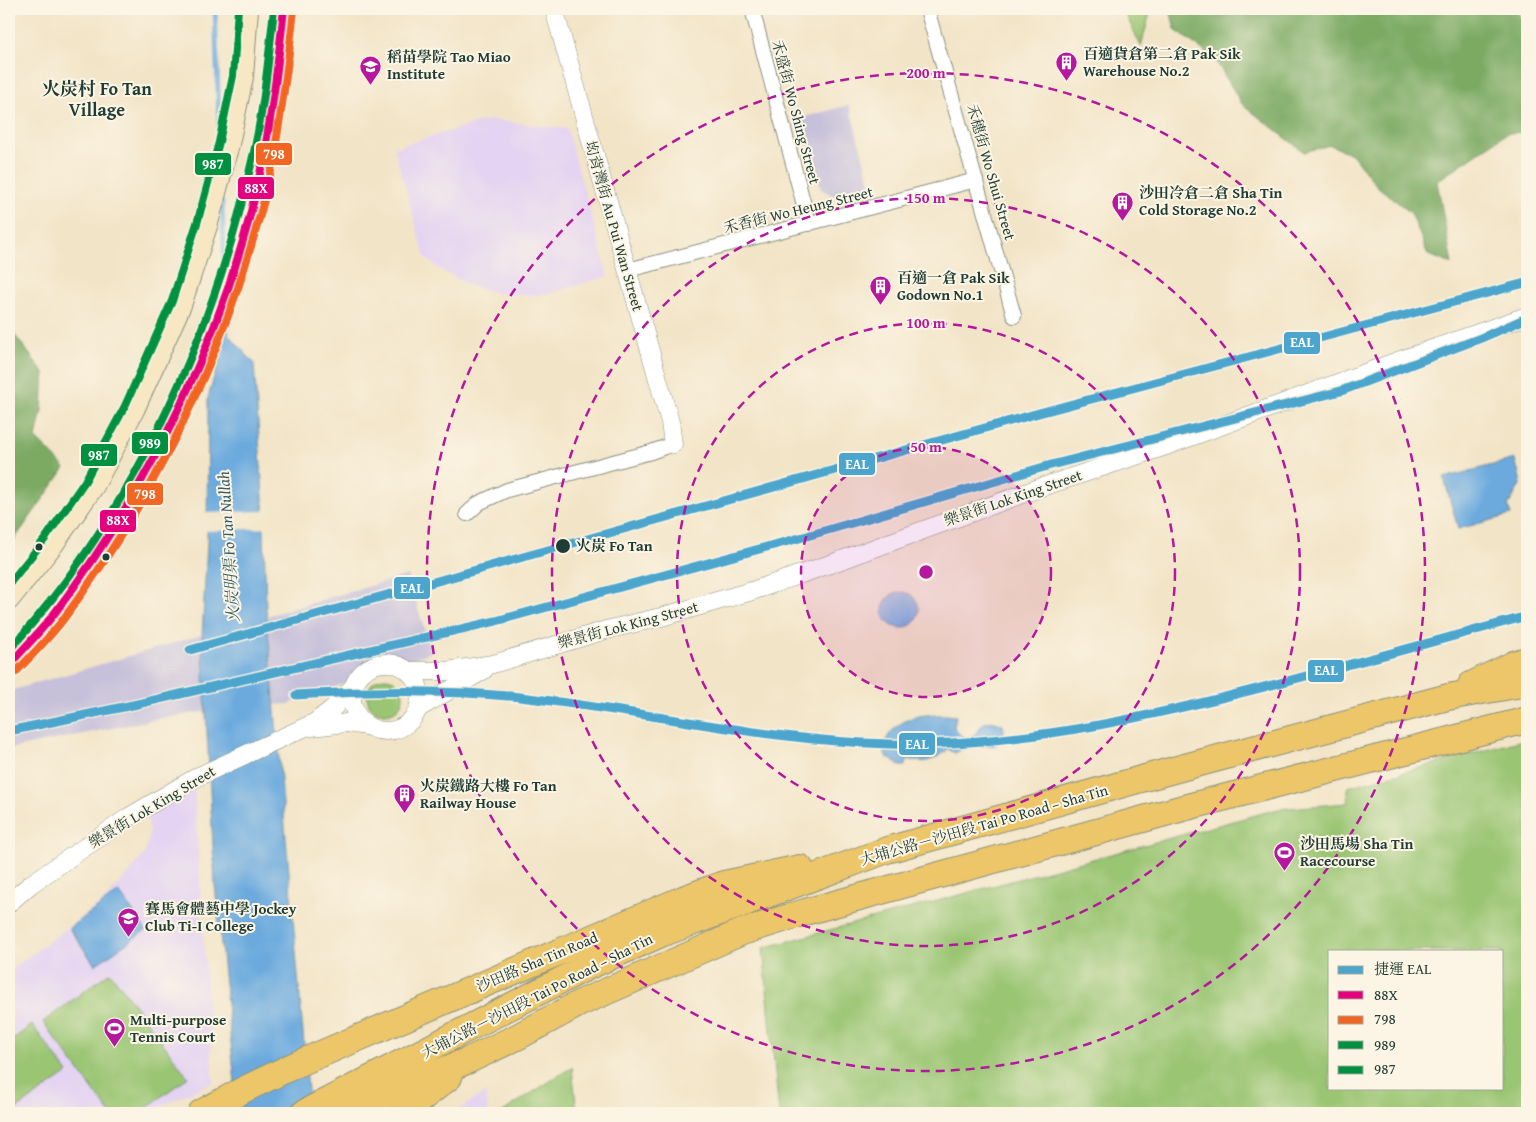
<svg xmlns="http://www.w3.org/2000/svg" width="1536" height="1122" font-family="'Gentium Book Plus','Noto Serif TC',serif">
<style>
.built{fill:#e4d3f2}
.industrial{fill:#c6c0da}
.green{fill:#9ac572;stroke:#5c8153;fill-rule:evenodd}
.forest{fill:#7baa64;stroke:#4d744c}
.water{fill:#6caade;stroke:#467489}
.pier{fill:#f2e4c7}
.lines{fill:none;stroke-linecap:round;stroke-linejoin:round}
.stream{stroke:#6caade;stroke-width:5}
.minor-casing{stroke:#88907e;stroke-width:16}
.tertiary-casing{stroke:#88907e;stroke-width:19}
.secondary-casing{stroke:#88907e;stroke-width:22}
.motorway-casing{stroke:#88907e;stroke-width:28}
.minor{stroke:#fff;stroke-width:14}
.tertiary{stroke:#fff;stroke-width:18}
.secondary{stroke:#f7e8c3;stroke-width:20}
.motorway{stroke:#ecc669;stroke-width:26}
.bus-1-casing{stroke:#fcf5e5;stroke-width:11}
.bus-2-casing{stroke:#fcf5e5;stroke-width:11}
.bus-3-casing{stroke:#fcf5e5;stroke-width:11}
.bus-4-casing{stroke:#fcf5e5;stroke-width:11}
.bus-1{stroke:#e5007d;stroke-width:8}
.bus-2{stroke:#f26522;stroke-width:8}
.bus-3{stroke:#009140;stroke-width:8}
.bus-4{stroke:#009140;stroke-width:8}
.metro-1-casing{stroke:#fcf5e5;stroke-width:12}
.metro-1{stroke:#4ba5cd;stroke-width:9}
.ring{fill:none;stroke:#b5179e;stroke-width:2.5;stroke-dasharray:9 6}
.stop-dot{fill:#1f3d34;stroke:#fcf5e5;stroke-width:2}
.labels{text-anchor:middle;stroke-width:4;stroke-linejoin:round;paint-order:stroke}
.poi-label{font-size:15px;font-weight:bold;fill:#1f3d34;stroke:#fcf5e5;text-anchor:start}
.street-label{font-size:15px;fill:#1f3d34;stroke:#fcf5e5}
.stop-label{font-size:15px;font-weight:bold;fill:#1f3d34;stroke:#fcf5e5;text-anchor:start}
.water-label{font-size:16px;font-style:italic;fill:#365e67;stroke:#fcf5e5}
.quarter-label{font-size:18px;font-weight:bold;fill:#1f3d34;stroke:#fcf5e5}
.centre{fill:#b5179e;stroke:#fcf5e5;stroke-width:2.5}
.ring-label{font-size:15px;text-anchor:middle;font-weight:bold;fill:#b5179e;stroke:#fcf5e5;stroke-width:4;stroke-linejoin:round;paint-order:stroke}
.line-badge{stroke:#fcf5e5;stroke-width:2}
.badge-label{font-size:14px;text-anchor:middle;font-weight:bold;fill:#fff}
</style>
<rect width="100%" height="100%" fill="#fcf5e5"/>
<filter id="ink" filterUnits="userSpaceOnUse"><feTurbulence type="fractalNoise" baseFrequency=".02" numOctaves="2"/><feDisplacementMap in="SourceGraphic" scale="10" xChannelSelector="R" yChannelSelector="G"/><feConvolveMatrix kernelMatrix="1 2 1 2 8 2 1 2 1" color-interpolation-filters="sRGB"/></filter>
<filter id="wash" filterUnits="userSpaceOnUse"><feTurbulence type="fractalNoise" baseFrequency=".0096" numOctaves="4" result="noise"/><feDisplacementMap in="SourceGraphic" scale="20" xChannelSelector="R" yChannelSelector="G"/><feGaussianBlur stdDeviation="1.12" result="paint"/><feColorMatrix in="noise" values="0 0 0 0 0 0 0 0 0 0 0 0 0 0 0 0 0 1.4 0 .05"/><feComposite in="paint" operator="in"/></filter>
<g filter="url(#wash)">
<rect width="100%" height="100%" fill="#f2e4c7"/>
<!-- built -->
<g class="built">
<polygon points="492,120 567,129 608,276 555,292 537,295 501,294 468,285 438,268 425,257 394,148 480,122"/>
<polygon points="194,789 213,1082 167,1103 150,1113 9,1113 9,971 101,903 126,877 145,853 150,830 143,802"/>
<polygon points="486,1092 488,1113 453,1113"/>
</g>
<!-- industrial -->
<g class="industrial">
<polygon points="849,105 871,186 835,197 821,189 801,118"/>
<polygon points="408,575 431,652 288,704 227,708 157,719 9,749 9,691"/>
</g>
<!-- green -->
<g class="green">
<polygon points="1123,9 1151,9 1141,46"/>
<circle cx="385" cy="696" r="18"/>
<path d="M1527,739V1113H779L763,948L1278,809L1348,803V787ZM1330,951H1502V1088H1330Z"/>
<polygon points="110,972 188,1077 139,1113 110,1113 43,1022"/>
<polygon points="32,1025 68,1073 11,1113 9,1110 9,1042"/>
<polygon points="572,1067 577,1113 501,1113"/>
</g>
<!-- forest -->
<g class="forest">
<polygon points="1170,9 1194,9 1201,16 1212,9 1515,9 1527,27 1527,132 1507,133 1437,181 1452,264 1428,255 1411,213 1377,186 1352,154 1330,145 1304,152 1242,104 1214,58 1175,30"/>
<polygon points="9,271 14,334 44,373 42,410 36,438 65,468 9,547"/>
</g>
<!-- water -->
<g class="water">
<polygon points="227,333 254,363 263,497 266,608 310,1113 238,1113 215,885 202,637 207,542 208,398"/>
<polygon points="1515,459 1521,483 1508,506 1511,515 1458,529 1444,478"/>
<circle cx="901" cy="610" r="18"/>
<path d="M946,715L956,716L954,728L960,735L967,738C984,734 977,713 1003,725C1006,736 1003,739 995,746C979,745 968,745 955,753L948,749C937,760 923,765 908,759L905,766H900L886,756C878,737 902,719 919,716C928,714 937,715 946,715Z"/>
<polygon points="119,892 146,930 95,965 69,928"/>
</g>
<!-- pier -->
<polygon class="pier" points="266,511 266,528 205,531 205,513"/>
<g class="lines">
<!-- stream -->
<g class="stream">
<polyline points="215,9 220,146"/>
<polyline points="222,202 225,271"/>
<polyline points="226,314 227,338"/>
</g>
</g>
</g>
<g filter="url(#ink)">
<g class="lines">
<defs>
<g id="minor">
<polyline points="752,9 809,224"/>
<polyline points="927,9 1014,316"/>
<polyline points="628,270 976,180"/>
<polyline points="467,514 479,503 507,490 651,452 673,444"/>
</g>
<g id="tertiary">
<polyline points="554,9 670,422 673,444"/>
<circle cx="386" cy="697" r="34"/>
<polyline points="408,671 447,671 493,664 606,630 661,617 752,591 836,562 1039,488 1163,447 1395,362 1527,316"/>
<polyline points="419,708 484,670"/>
<polyline points="311,727 347,723 367,726"/>
<polyline points="9,903 31,884 129,817 197,777 314,723 332,709 353,687"/>
</g>
<g id="secondary">
<polyline points="9,600 53,545 94,486 134,410 181,305 208,223 229,144 243,77 248,9"/>
<path d="M9,665C24,648 40,632 54,614C187,441 269,226 284,9"/>
</g>
<g id="motorway">
<polyline points="1471,685 1514,664 1527,660"/>
<polyline points="201,1113 245,1089 295,1065 683,899 724,884 800,868"/>
<polyline points="304,1113 585,968 661,934 887,850 1177,769 1448,697 1527,683"/>
<polyline points="350,1113 400,1088 469,1060 519,1036 580,1003 742,932 805,912 1187,807 1527,720"/>
<polyline points="403,1113 449,1077"/>
</g>
</defs>
<!-- minor casing -->
<use href="#minor" class="minor-casing"/>
<!-- tertiary casing -->
<use href="#tertiary" class="tertiary-casing"/>
<!-- secondary casing -->
<use href="#secondary" class="secondary-casing"/>
<!-- motorway casing -->
<use href="#motorway" class="motorway-casing"/>
<!-- minor -->
<use href="#minor" class="minor"/>
<!-- tertiary -->
<use href="#tertiary" class="tertiary"/>
<!-- secondary -->
<use href="#secondary" class="secondary"/>
<!-- motorway -->
<use href="#motorway" class="motorway"/>
<defs>
<path id="bus-1" d="M9,665C24,648 40,632 54,614C152,485 227,329 261,169C272,116 278,63 284,9"/>
<path id="bus-2" d="M16,672C32,655 48,639 62,621C138,520 197,407 238,288C250,250 263,210 271,171C281,118 288,64 294,10"/>
<path id="bus-3" d="M9,650C130,517 210,344 250,169C263,117 268,63 274,9"/>
<polyline id="bus-4" points="9,584 45,539 85,481 125,406 172,301 198,220 219,142 233,76 238,9"/>
</defs>
<!-- bus-1 casing -->
<use href="#bus-1" class="bus-1-casing"/>
<!-- bus-2 casing -->
<use href="#bus-2" class="bus-2-casing"/>
<!-- bus-3 casing -->
<use href="#bus-3" class="bus-3-casing"/>
<!-- bus-4 casing -->
<use href="#bus-4" class="bus-4-casing"/>
<!-- bus-1 -->
<use href="#bus-1" class="bus-1"/>
<!-- bus-2 -->
<use href="#bus-2" class="bus-2"/>
<!-- bus-3 -->
<use href="#bus-3" class="bus-3"/>
<!-- bus-4 -->
<use href="#bus-4" class="bus-4"/>
<defs>
<g id="metro-1">
<polyline points="190,650 1039,413 1525,283"/>
<path d="M296,695C373,691 452,689 528,698C649,712 767,741 889,744C1026,747 1160,715 1291,680C1370,659 1448,638 1527,616"/>
<polyline points="9,731 133,705 496,621 807,536 1051,465 1341,391 1481,338 1527,318"/>
</g>
</defs>
<!-- metro-1 casing -->
<use href="#metro-1" class="metro-1-casing"/>
<!-- metro-1 -->
<use href="#metro-1" class="metro-1"/>
</g>
</g>
<!-- distance rings -->
<circle cx="926" cy="572" r="125" fill="#b5179e" fill-opacity=".12"/>
<g class="ring">
<circle cx="926" cy="572" r="125"/>
<circle cx="926" cy="572" r="249"/>
<circle cx="926" cy="572" r="374"/>
<circle cx="926" cy="572" r="499"/>
</g>
<!-- icons -->
<defs>
<symbol id="building-pin" viewBox="-11 -11 22 30"><path d="M0 17L-7.5 6A9.5 9.5 0 1 1 7.5 6Z" fill="#b5179e" stroke="#fcf5e5"/><path d="M-4-6H4V6H1V3H-1V6H-4ZM-2.5-4.3h1.7v1.8h-1.7ZM.8-4.3h1.7v1.8H.8ZM-2.5-1h1.7V.8h-1.7ZM.8-1h1.7V.8H.8Z" fill="#fff"/></symbol>
<symbol id="university-pin" viewBox="-11 -11 22 30"><path d="M0 17L-7.5 6A9.5 9.5 0 1 1 7.5 6Z" fill="#b5179e" stroke="#fcf5e5"/><path d="M0-5L7-2L0 1L-7-2ZM-4 1L0 2.5L4 1V4Q0 6-4 4Z" fill="#fff"/></symbol>
<symbol id="stadium-pin" viewBox="-11 -11 22 30"><path d="M0 17L-7.5 6A9.5 9.5 0 1 1 7.5 6Z" fill="#b5179e" stroke="#fcf5e5"/><path d="M0-5a6.5 5 0 1 0 0 10a6.5 5 0 1 0 0-10ZM-3.5-1.8h7v3.6h-7Z" fill="#fff"/></symbol>
<symbol id="school-pin" viewBox="-11 -11 22 30"><path d="M0 17L-7.5 6A9.5 9.5 0 1 1 7.5 6Z" fill="#b5179e" stroke="#fcf5e5"/><path d="M0-5L7-2L0 1L-7-2ZM-4 1L0 2.5L4 1V4Q0 6-4 4Z" fill="#fff"/></symbol>
</defs>
<g fill-rule="evenodd">
<use href="#building-pin" x="1054" y="50" width="25" height="34"/>
<use href="#university-pin" x="358" y="54" width="25" height="34"/>
<use href="#building-pin" x="1110" y="190" width="25" height="34"/>
<use href="#building-pin" x="868" y="274" width="25" height="34"/>
<use href="#building-pin" x="392" y="782" width="25" height="34"/>
<use href="#stadium-pin" x="1272" y="840" width="25" height="34"/>
<use href="#school-pin" x="116" y="906" width="25" height="34"/>
<use href="#stadium-pin" x="102" y="1016" width="25" height="34"/>
</g>
<!-- markers -->
<g class="stop-dot">
<circle cx="563" cy="546" r="8"/>
<circle cx="39" cy="547" r="4.5"/>
<circle cx="106" cy="557" r="4.5"/>
</g>
<g class="labels">
<!-- poi labels -->
<g class="poi-label">
<text x="1083" y="59">百適貨倉第二倉 Pak Sik<tspan x="1083" dy="17">Warehouse No.2</tspan></text>
<text x="387" y="62">稻苗學院 Tao Miao<tspan x="387" dy="17">Institute</tspan></text>
<text x="1139" y="198">沙田冷倉二倉 Sha Tin<tspan x="1139" dy="17">Cold Storage No.2</tspan></text>
<text x="897" y="283">百適一倉 Pak Sik<tspan x="897" dy="17">Godown No.1</tspan></text>
<text x="420" y="791">火炭鐵路大樓 Fo Tan<tspan x="420" dy="17">Railway House</tspan></text>
<text x="1300" y="849">沙田馬場 Sha Tin<tspan x="1300" dy="17">Racecourse</tspan></text>
<text x="145" y="914">賽馬會體藝中學 Jockey<tspan x="145" dy="17">Club Ti-I College</tspan></text>
<text x="130" y="1025">Multi-purpose<tspan x="130" dy="17">Tennis Court</tspan></text>
</g>
<!-- street labels -->
<g class="street-label">
<text transform="translate(796 112) rotate(75)" y="5">禾盛街 Wo Shing Street</text>
<text transform="translate(991 172) rotate(74)" y="5">禾穗街 Wo Shui Street</text>
<text transform="translate(798 210) rotate(-14)" y="5">禾香街 Wo Heung Street</text>
<text transform="translate(614 226) rotate(74)" y="5">㘭背灣街 Au Pui Wan Street</text>
<text transform="translate(1013 498) rotate(-19)" y="5">樂景街 Lok King Street</text>
<text transform="translate(628 625) rotate(-15)" y="5">樂景街 Lok King Street</text>
<text transform="translate(152 807) rotate(-31)" y="5">樂景街 Lok King Street</text>
<text transform="translate(984 825) rotate(-16)" y="5">大埔公路－沙田段 Tai Po Road – Sha Tin</text>
<text transform="translate(537 962) rotate(-23)" y="5">沙田路 Sha Tin Road</text>
<text transform="translate(537 996) rotate(-27)" y="5">大埔公路－沙田段 Tai Po Road – Sha Tin</text>
</g>
<!-- stop labels -->
<g class="stop-label">
<text x="576" y="551">火炭 Fo Tan</text>
</g>
<!-- water labels -->
<g class="water-label">
<text transform="translate(228 547) rotate(-94)" y="6">火炭明渠 Fo Tan Nullah</text>
</g>
<!-- quarter labels -->
<g class="quarter-label">
<text x="97" y="95">火炭村 Fo Tan<tspan x="97" dy="21">Village</tspan></text>
</g>
</g>
<circle cx="926" cy="572" r="8" class="centre"/>
<g class="ring-label">
<text x="926" y="78">200 m</text>
<text x="926" y="203">150 m</text>
<text x="926" y="328">100 m</text>
<text x="926" y="452">50 m</text>
</g>
<g class="line-badge">
<rect x="255" y="142" width="38" height="24" rx="5" fill="#f26522"/>
<rect x="194" y="152" width="38" height="24" rx="5" fill="#009140"/>
<rect x="237" y="176" width="38" height="24" rx="5" fill="#e5007d"/>
<rect x="1283" y="331" width="38" height="24" rx="5" fill="#4ba5cd"/>
<rect x="131" y="431" width="38" height="24" rx="5" fill="#009140"/>
<rect x="80" y="443" width="38" height="24" rx="5" fill="#009140"/>
<rect x="838" y="452" width="38" height="24" rx="5" fill="#4ba5cd"/>
<rect x="126" y="482" width="38" height="24" rx="5" fill="#f26522"/>
<rect x="99" y="509" width="38" height="24" rx="5" fill="#e5007d"/>
<rect x="393" y="576" width="38" height="24" rx="5" fill="#4ba5cd"/>
<rect x="1307" y="659" width="38" height="24" rx="5" fill="#4ba5cd"/>
<rect x="898" y="732" width="38" height="24" rx="5" fill="#4ba5cd"/>
</g>
<g class="badge-label">
<text x="274" y="159">798</text>
<text x="213" y="169">987</text>
<text x="256" y="193">88X</text>
<text x="1302" y="347">EAL</text>
<text x="150" y="448">989</text>
<text x="99" y="460">987</text>
<text x="857" y="469">EAL</text>
<text x="145" y="499">798</text>
<text x="118" y="525">88X</text>
<text x="412" y="593">EAL</text>
<text x="1326" y="675">EAL</text>
<text x="917" y="749">EAL</text>
</g>
<!-- margin -->
<rect width="1536" height="1122" fill="none" stroke="#fcf5e5" stroke-width="30"/>
<!-- legend -->
<rect x="1328" y="950" width="175" height="140" fill="#fcf5e5" stroke="#a4ab9e"/>
<rect x="1338" y="966" width="25" height="8" fill="#4ba5cd" stroke="#a4ab9e"/>
<text x="1374" y="974" font-size="15" fill="#1f3d34">捷運 EAL</text>
<rect x="1338" y="991" width="25" height="8" fill="#e5007d" stroke="#a4ab9e"/>
<text x="1374" y="1000" font-size="15" fill="#1f3d34">88X</text>
<rect x="1338" y="1016" width="25" height="8" fill="#f26522" stroke="#a4ab9e"/>
<text x="1374" y="1024" font-size="15" fill="#1f3d34">798</text>
<rect x="1338" y="1041" width="25" height="8" fill="#009140" stroke="#a4ab9e"/>
<text x="1374" y="1050" font-size="15" fill="#1f3d34">989</text>
<rect x="1338" y="1066" width="25" height="8" fill="#009140" stroke="#a4ab9e"/>
<text x="1374" y="1074" font-size="15" fill="#1f3d34">987</text>
</svg>
